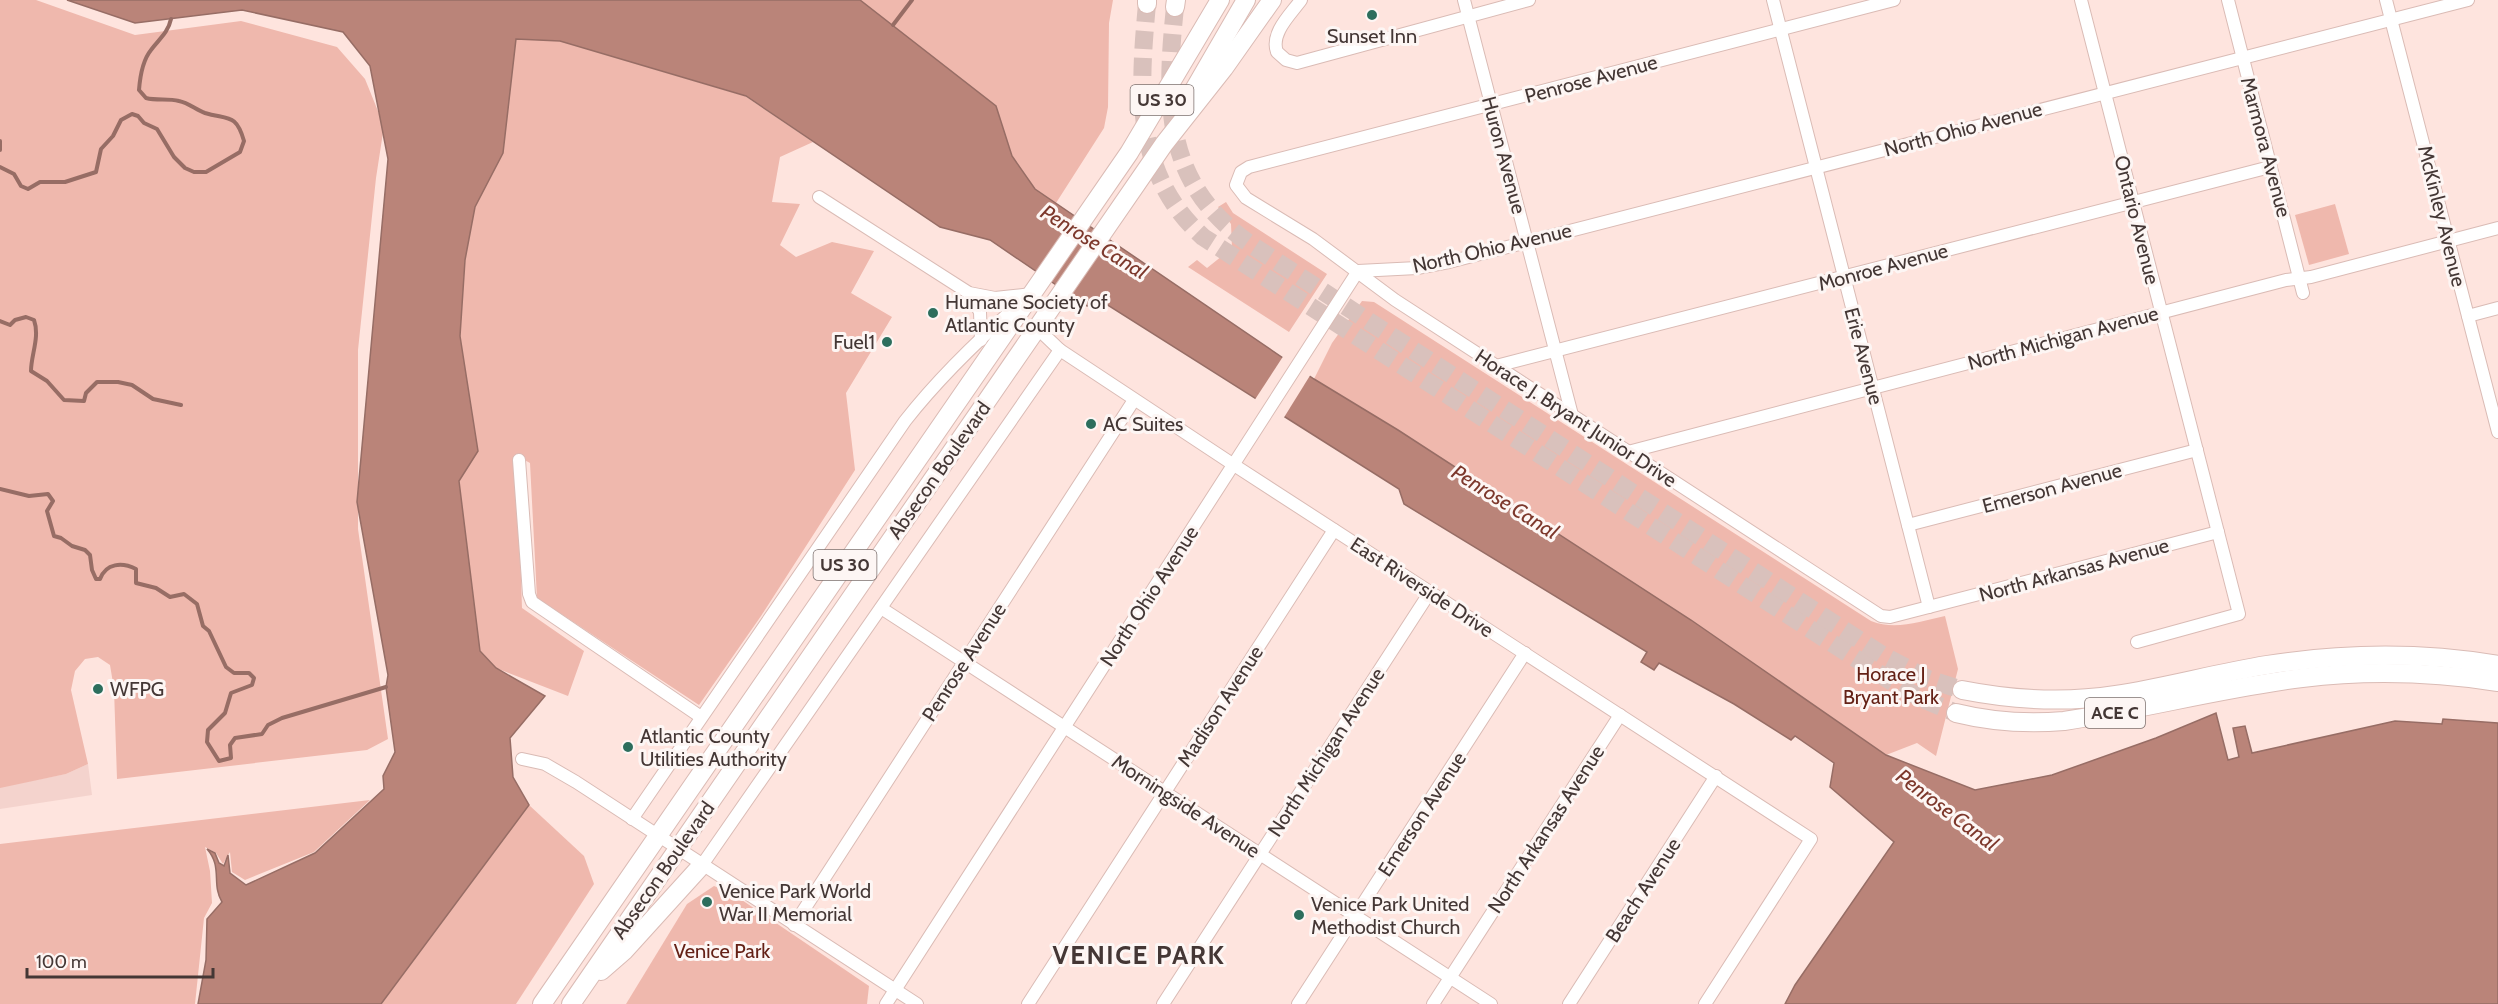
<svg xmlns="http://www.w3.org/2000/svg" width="2498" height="1004" font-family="Cabin,sans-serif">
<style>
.built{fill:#f4d3cd}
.green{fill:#efb8ad}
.water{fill:#ba8479;stroke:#976d65;stroke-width:1.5}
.pier{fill:#fee4de}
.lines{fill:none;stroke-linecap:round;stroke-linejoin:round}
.stream{stroke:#976d65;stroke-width:4}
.highway-tunnel{stroke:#d9c1bc;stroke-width:18;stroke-dasharray:18 9;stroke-linecap:butt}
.minor-casing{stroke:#dabbb5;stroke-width:14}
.highway-casing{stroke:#dabbb5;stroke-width:20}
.minor{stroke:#fff;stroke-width:12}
.highway{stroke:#fff;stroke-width:18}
.poi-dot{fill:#2d6e5d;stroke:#fdf6f4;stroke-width:2}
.labels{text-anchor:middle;stroke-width:6;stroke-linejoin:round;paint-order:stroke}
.shield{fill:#fdf6f4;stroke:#7c706e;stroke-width:1.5}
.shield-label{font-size:18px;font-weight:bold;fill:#443735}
.poi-label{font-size:20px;fill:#443735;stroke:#fdf6f4;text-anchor:start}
.street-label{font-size:20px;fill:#443735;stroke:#fdf6f4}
.park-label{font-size:20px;fill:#642116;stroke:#fdf6f4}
.water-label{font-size:21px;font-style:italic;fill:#7d382c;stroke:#fdf6f4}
.district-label{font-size:26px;font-weight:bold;letter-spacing:1.5px;fill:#443735;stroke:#fdf6f4}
</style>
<rect width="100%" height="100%" fill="#fee4de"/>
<!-- built -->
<polygon class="built" points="88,764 92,795 0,809 0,787 66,774"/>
<!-- green -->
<g class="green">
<polygon points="0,0 36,0 135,35 241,21 337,47 365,79 384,126 376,178 358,350 358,529 388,739 367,750 117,779 114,689 110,665 98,657 85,659 75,671 71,690 88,764 66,774 0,788"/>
<polygon points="860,0 1113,0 1109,23 1108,107 1104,128 1056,203 1035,189 1012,156 996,106"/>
<polygon points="515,39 560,41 745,96 813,142 780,157 772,202 800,204 780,245 796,257 832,242 874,251 851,293 892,317 846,393 855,470 761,616 699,705 537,598 530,463 517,456 522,608 584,651 568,696 496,668 480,651 459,481 478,451 460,336 465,260 475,207 503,152"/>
<polygon points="1226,202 1233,213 1327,274 1289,332 1188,267 1197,260 1207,268 1232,248 1231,224 1218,207"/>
<polygon points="2335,204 2349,254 2309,265 2295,215"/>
<path d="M1362,301L1374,302L1871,621C1896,631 1920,621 1945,616L1958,669L1936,756L1917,743L1886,755L1691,620L1398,430L1314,379L1332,343Z"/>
<polygon points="370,800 314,852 245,880 232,872 230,852 223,864 216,853 205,847 210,871 212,903 204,918 195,1004 0,1004 0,844"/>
<polygon points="529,805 584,856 594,884 516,1004 381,1004"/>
<polygon points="714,886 733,894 869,986 867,1004 626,1004 687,904"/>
</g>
<!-- water -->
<path class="water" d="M67,0H860L996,106L1012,156L1035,189L1314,379L1398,430L1691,620L1886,755L1975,790L2052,775L2156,738L2216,713L2228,760L2239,757L2233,728L2245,726L2252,753L2395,721L2442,724L2443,719L2498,723V1004H1785L1795,985L1894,842L1830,787L1834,763L1795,736L1791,740L1734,704L1659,663L1654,670L1641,662L1647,652L1404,504L1399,489L1103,302L1087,306L990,240L940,227L746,96L560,41L516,39L503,153L475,207L465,260L460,336L478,451L459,481L480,651L496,668L545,696L510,738L513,777L529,805L381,1004H198L206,960L207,919L222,902C211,884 223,867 207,849L215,853L219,863L224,866L228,855L230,873L246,885L315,853L384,789L383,776L395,752L386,687L388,675L357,502L388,159L370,66L343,32L242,10L135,23Z"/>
<!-- pier -->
<polygon class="pier" points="1284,355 1311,374 1283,419 1254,401"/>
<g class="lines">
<!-- stream -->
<g class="stream">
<polyline points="893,25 912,0"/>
<polyline points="0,141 0,150"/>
<path d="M0,167L14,174L21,186L28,189L40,182H65L96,172L101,149L113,136L121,120L132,114L138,116L144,123L157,129L174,157L185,168L194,172H206L240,152L244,141C236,113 228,120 205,113C196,110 189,103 179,101C168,98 157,101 146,98L139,90C140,77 142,61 151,50C159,39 168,33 171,19"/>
<path d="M0,321L10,325L15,320L26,317L34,320C40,337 31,355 31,371L47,381L64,400L84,401L86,393L97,382H118L132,385L153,399L181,405"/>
<path d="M0,489L29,496L48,494L53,501L47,511L54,536L61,538L72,546L85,550L90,555L92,570L96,579H100C106,563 122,562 136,569V583L156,588L170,597L184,594L197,604L203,626L209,631L226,667L234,673H249L254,678L252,685L231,693L225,713L208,730L207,742L219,761L231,758L230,745L235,738L262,734L268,725L282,718L386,687"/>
</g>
<!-- highway-tunnel -->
<g class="highway-tunnel">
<path d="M1147,4C1139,92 1133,173 1203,237L1889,680L1920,698L1956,713"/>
<path d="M1175,7C1165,105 1163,185 1253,246L1884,656L1928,679L1962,690"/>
</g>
<defs>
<g id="minor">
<path d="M1301,0C1291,14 1270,33 1277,52L1286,60L1297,63L1529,0"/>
<polyline points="1464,0 1572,415"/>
<polyline points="1773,0 1929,607"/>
<polyline points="1894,0 1249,167 1241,172 1236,185 1246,198 1313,239 1395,300 1881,616 1890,617 2218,532"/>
<polyline points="2081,0 2239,614 2137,642"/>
<polyline points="2228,0 2303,293"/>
<polyline points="2386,0 2498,432"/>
<polyline points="819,197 969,293 995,298 1032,294"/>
<polyline points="969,293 980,312 981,340"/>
<polyline points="2468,316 2498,308"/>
<polyline points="1037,328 1060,350 1234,465 1811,839 1705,1004"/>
<polyline points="1496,366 2270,167"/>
<polyline points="1628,452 2286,280 2311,277 2498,228"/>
<polyline points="519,460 529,594 532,602 701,717"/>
<polyline points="1908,525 2197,450"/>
<polyline points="881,608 1491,1004"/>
<polyline points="522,759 545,764 576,782 917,1004"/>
<path d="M632,819L905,421C938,379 977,341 1017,306"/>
<polyline points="702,865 1060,350"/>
<polyline points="794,925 1134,400"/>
<polyline points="886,1004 1358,271 1417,268 1449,262 2468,0"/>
<polyline points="1028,1004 1334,530"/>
<polyline points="1163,1004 1430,592"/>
<polyline points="1298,1004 1525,653"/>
<polyline points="1433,1004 1620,715"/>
<polyline points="1569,1004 1716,776"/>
</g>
<g id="highway">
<polyline points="1147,4 1147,0"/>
<polyline points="1175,7 1176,0"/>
<polyline points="1191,95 1246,0"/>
<path d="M1962,690C2013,700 2065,703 2116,695C2167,687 2217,673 2267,665C2344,653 2422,652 2498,665"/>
<path d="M1956,713C1992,722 2027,724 2064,721C2144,709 2222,688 2302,678C2368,670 2433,672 2498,682"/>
<polyline points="601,971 624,951 702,865"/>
<polyline points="542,1004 1129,153 1220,0"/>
<polyline points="571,1004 1164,144 1224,68 1272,0"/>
</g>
</defs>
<!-- minor casing -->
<use href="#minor" class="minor-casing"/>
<!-- highway casing -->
<use href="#highway" class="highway-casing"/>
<!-- minor -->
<use href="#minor" class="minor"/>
<!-- highway -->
<use href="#highway" class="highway"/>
</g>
<!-- markers -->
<g class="poi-dot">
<circle cx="1372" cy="15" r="6"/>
<circle cx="933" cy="313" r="6"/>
<circle cx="887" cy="342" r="6"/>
<circle cx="1091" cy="424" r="6"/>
<circle cx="98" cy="689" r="6"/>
<circle cx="628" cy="747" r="6"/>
<circle cx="707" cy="902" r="6"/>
<circle cx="1299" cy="915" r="6"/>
</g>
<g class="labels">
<!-- shield labels -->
<g class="shield">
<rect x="1130.5" y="85" width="63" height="30" rx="4.5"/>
<rect x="813.5" y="550" width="63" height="30" rx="4.5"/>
<rect x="2085" y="698" width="60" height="30" rx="4.5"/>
</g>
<g class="shield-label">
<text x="1162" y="106">US 30</text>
<text x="845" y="571">US 30</text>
<text x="2115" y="719">ACE C</text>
</g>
<!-- poi labels -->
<g class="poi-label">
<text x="1372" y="43" text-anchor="middle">Sunset Inn</text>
<text x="945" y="309">Humane Society of<tspan x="945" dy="23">Atlantic County</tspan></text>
<text x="875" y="349" text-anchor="end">Fuel1</text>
<text x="1103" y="431">AC Suites</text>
<text x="110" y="696">WFPG</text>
<text x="640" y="743">Atlantic County<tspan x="640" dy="23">Utilities Authority</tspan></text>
<text x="719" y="898">Venice Park World<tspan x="719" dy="23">War II Memorial</tspan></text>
<text x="1311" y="911">Venice Park United<tspan x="1311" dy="23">Methodist Church</tspan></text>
</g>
<!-- street labels -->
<g class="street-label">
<text transform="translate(1591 79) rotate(-15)" y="7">Penrose Avenue</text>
<text transform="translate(1963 129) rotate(-15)" y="7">North Ohio Avenue</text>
<text transform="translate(2266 147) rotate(75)" y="7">Marmora Avenue</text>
<text transform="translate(1504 155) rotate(75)" y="7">Huron Avenue</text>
<text transform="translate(2442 216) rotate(76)" y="7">McKinley Avenue</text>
<text transform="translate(2137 220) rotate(76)" y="7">Ontario Avenue</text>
<text transform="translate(1492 248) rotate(-13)" y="7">North Ohio Avenue</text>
<text transform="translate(1883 267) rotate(-15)" y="7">Monroe Avenue</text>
<text transform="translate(2063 338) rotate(-15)" y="7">North Michigan Avenue</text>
<text transform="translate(1864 356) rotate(75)" y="7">Erie Avenue</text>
<text transform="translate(1576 418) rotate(33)" y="7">Horace J. Bryant Junior Drive</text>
<text transform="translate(939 470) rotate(-55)" y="7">Absecon Boulevard</text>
<text transform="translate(2052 488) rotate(-15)" y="7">Emerson Avenue</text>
<text transform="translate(2074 570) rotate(-15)" y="7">North Arkansas Avenue</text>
<text transform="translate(1422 587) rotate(33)" y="7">East Riverside Drive</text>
<text transform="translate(1149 596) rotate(-57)" y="7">North Ohio Avenue</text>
<text transform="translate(964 662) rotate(-57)" y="7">Penrose Avenue</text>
<text transform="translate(1220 706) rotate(-57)" y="7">Madison Avenue</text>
<text transform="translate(1326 752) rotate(-57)" y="7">North Michigan Avenue</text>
<text transform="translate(1186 806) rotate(33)" y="7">Morningside Avenue</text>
<text transform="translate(1422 814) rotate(-57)" y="7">Emerson Avenue</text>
<text transform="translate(1546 829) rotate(-57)" y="7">North Arkansas Avenue</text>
<text transform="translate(663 870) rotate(-55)" y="7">Absecon Boulevard</text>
<text transform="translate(1643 890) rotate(-57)" y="7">Beach Avenue</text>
</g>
<!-- park labels -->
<g class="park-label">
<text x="1891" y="681">Horace J<tspan x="1891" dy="23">Bryant Park</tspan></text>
<text x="722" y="958">Venice Park</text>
</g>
<!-- water labels -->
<g class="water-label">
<text transform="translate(1094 242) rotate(32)" y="7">Penrose Canal</text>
<text transform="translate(1505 502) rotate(32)" y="7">Penrose Canal</text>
<text transform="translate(1947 810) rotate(37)" y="7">Penrose Canal</text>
</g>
<!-- district labels -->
<g class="district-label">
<text x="1139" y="964">VENICE PARK</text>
</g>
</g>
<!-- scale -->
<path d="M27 968v9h186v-9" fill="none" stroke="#443735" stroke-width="3"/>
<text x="36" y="968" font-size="18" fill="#443735" stroke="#fdf6f4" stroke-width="4.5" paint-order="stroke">100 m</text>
</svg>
